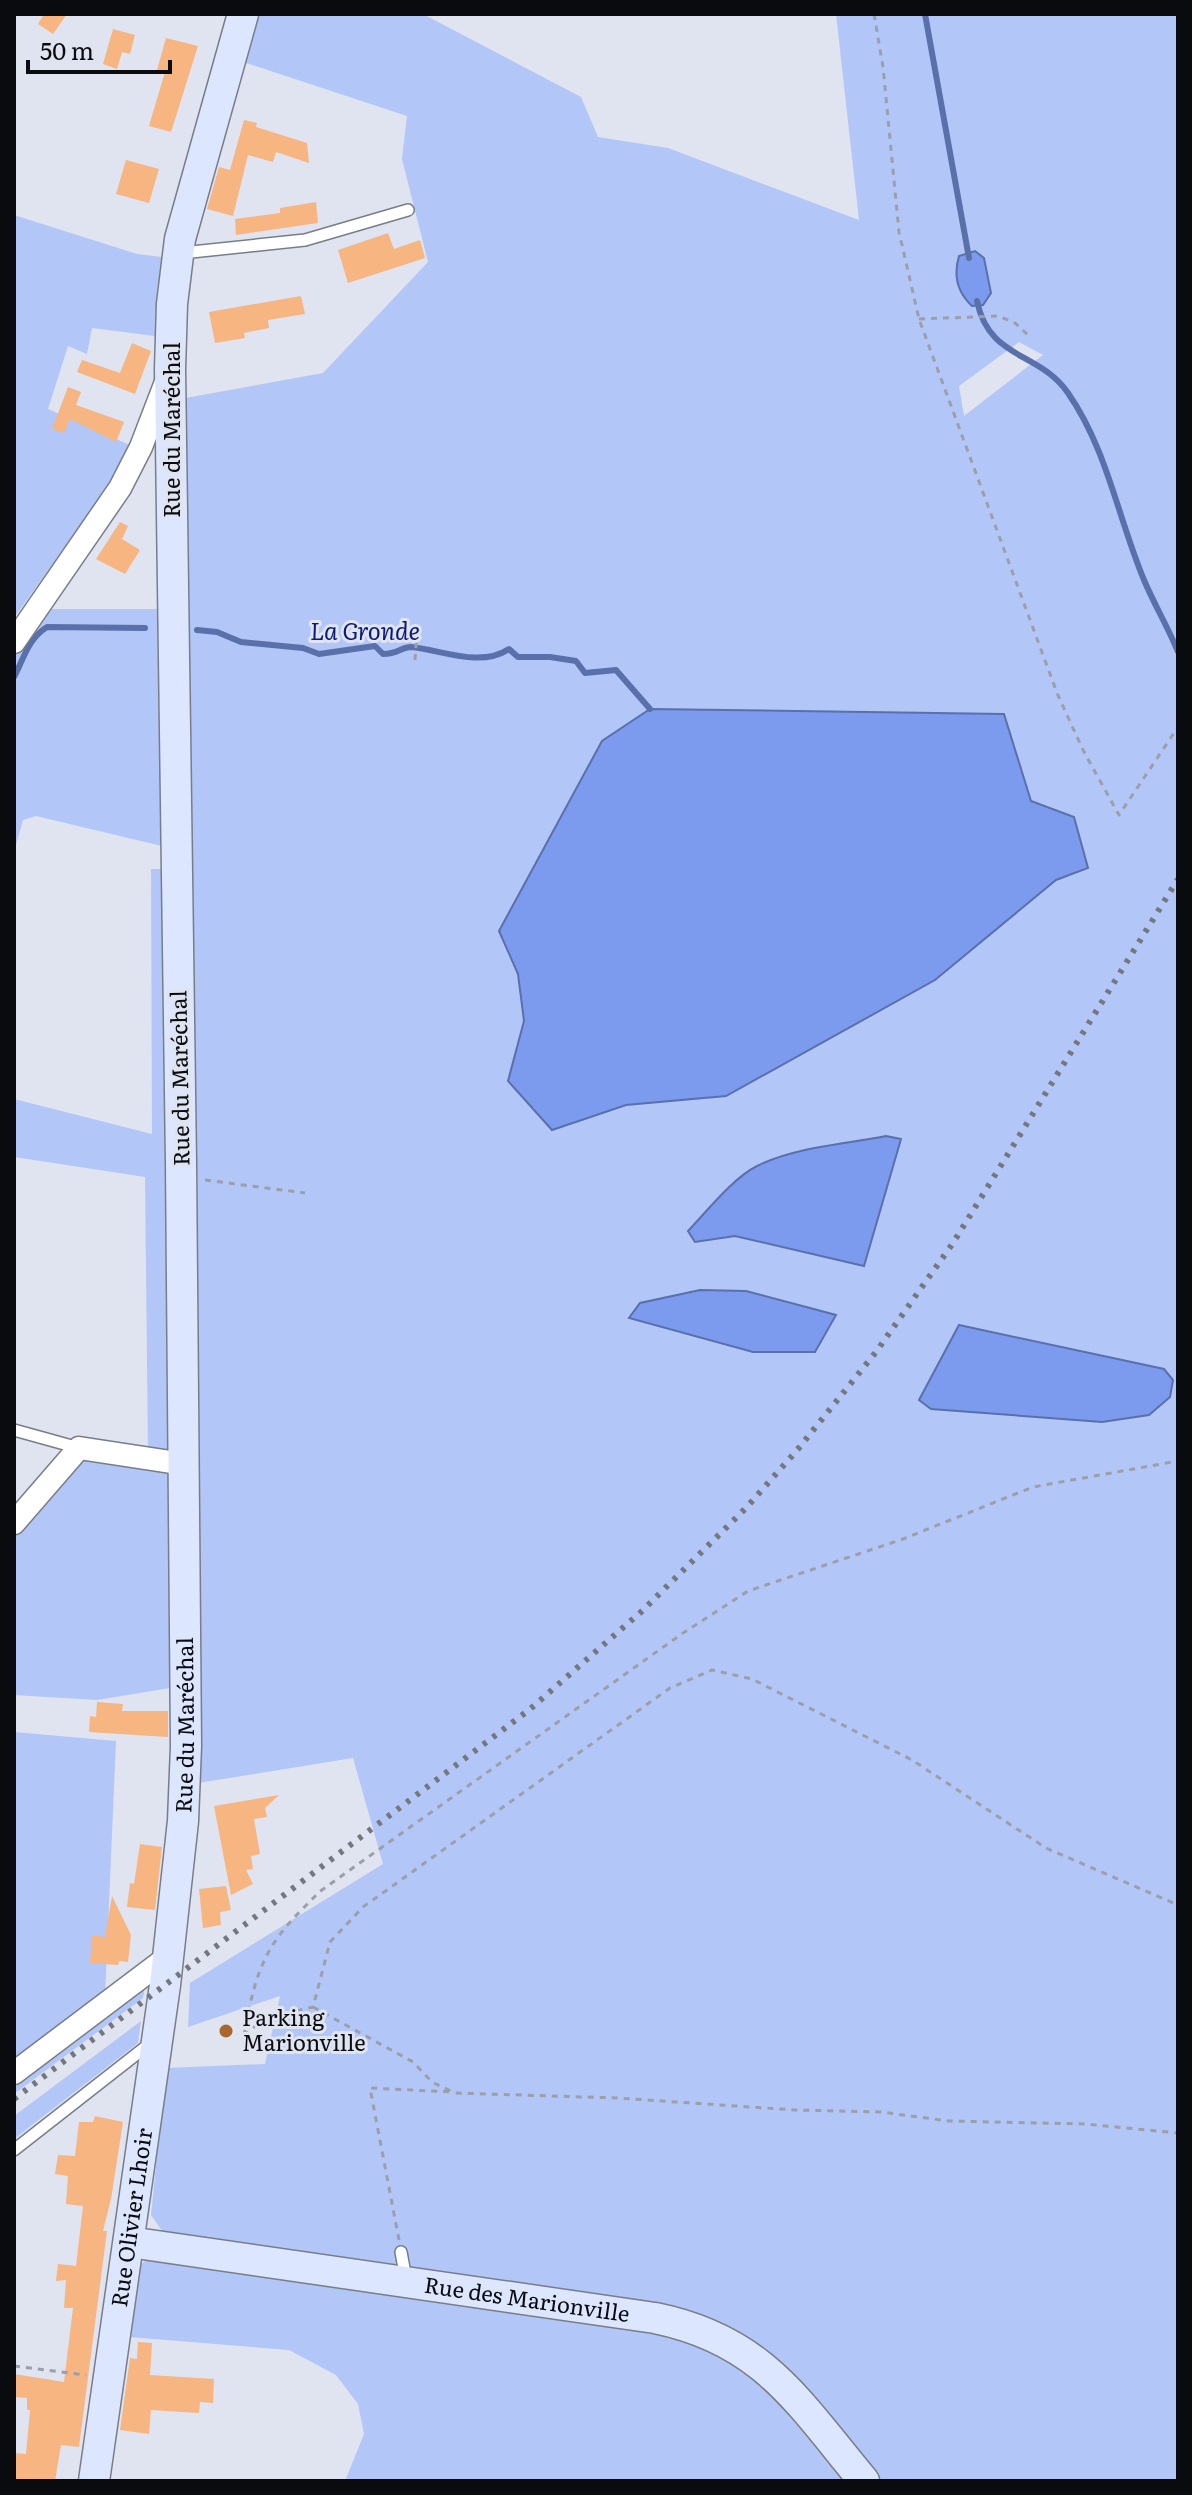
<svg xmlns="http://www.w3.org/2000/svg" width="1192" height="2495" font-family="Literata,serif">
<style>
.green{fill:#b2c7f7;fill-rule:evenodd}
.water{fill:#7c9bee;stroke:#5a70ab;stroke-width:2}
.lines{fill:none;stroke-linecap:round;stroke-linejoin:round}
.stream{stroke:#5a70ab;stroke-width:6}
.building{fill:#f6b581}
.lane-casing{stroke:#787d87;stroke-width:14}
.street-casing{stroke:#787d87;stroke-width:25}
.secondary-casing{stroke:#787d87;stroke-width:33}
.path{stroke:#9c9fa9;stroke-width:3;stroke-dasharray:6 6;stroke-linecap:butt}
.lane{stroke:#fff;stroke-width:11}
.street{stroke:#fff;stroke-width:22}
.secondary{stroke:#dce6fe;stroke-width:30}
.rail{stroke:#74777f;stroke-width:6;stroke-dasharray:4 8;stroke-linecap:butt}
.poi-dot{fill:#a7672f;stroke:#dfe4f0;stroke-width:3}
.labels{text-anchor:middle;stroke-width:6;stroke-linejoin:round;paint-order:stroke}
.street-label{font-size:22px;fill:#0a0b0f;stroke:#dfe4f0}
.poi-label{font-size:22px;fill:#0a0b0f;stroke:#dfe4f0;text-anchor:start}
.water-label{font-size:24px;font-style:italic;fill:#0c1977;stroke:#dfe4f0}
</style>
<rect width="100%" height="100%" fill="#dfe4f0"/>
<!-- green -->
<g class="green">
<path d="M255,14H423L581,97L598,137L668,148L859,220L836,14H1178V2481H345L364,2434L358,2404L336,2375L289,2350L129,2337L141,2264L148,2259H349L163,2232L151,2215L166,2068L265,2064L280,1996L188,2027L190,1983L383,1864L353,1758L192,1784L180,399L323,373L428,262L402,159L407,116L240,61ZM1019,342L1043,355L964,416L959,386ZM1087,868L1056,880L935,980L726,1096L626,1105L552,1130L508,1081L524,1021L518,974L499,931ZM886,1136L901,1139L864,1266L735,1236L755,1167L789,1155ZM746,1291L835,1315L836,1316L815,1352H753ZM959,1325L1164,1369L1173,1380Z"/>
<polygon points="14,215 137,254 162,257 155,336 92,328 87,354 68,346 48,409 132,446 112,481 14,618"/>
<polygon points="42,609 167,609 166,847 36,816 23,820 14,852 14,656"/>
<polygon points="151,869 166,869 170,1451 148,1452 145,1177 14,1157 14,1099 152,1134"/>
<polygon points="80,1454 175,1469 176,1687 97,1700 14,1695 14,1533"/>
<polygon points="14,1732 116,1741 105,1997 14,2066"/>
<polygon points="146,1981 143,1998 14,2094 14,2080"/>
<polygon points="141,2021 138,2043 14,2139 14,2116"/>
</g>
<!-- water -->
<g class="water">
<path d="M975,251L984,258L991,293L983,305L972,306C957,292 953,276 959,256Z"/>
<polygon points="650,709 1004,714 1031,801 1074,817 1088,868 1056,880 935,980 726,1096 626,1105 552,1130 508,1081 524,1021 518,974 499,931 602,741"/>
<path d="M886,1136L901,1139L864,1266L735,1236L695,1242L688,1231C707,1211 733,1178 757,1166C795,1147 845,1144 886,1136Z"/>
<polygon points="700,1290 746,1291 836,1315 815,1352 753,1352 629,1318 640,1303"/>
<polygon points="959,1325 1164,1369 1173,1380 1170,1397 1149,1415 1102,1422 931,1409 919,1400"/>
</g>
<g class="lines">
<!-- stream -->
<g class="stream">
<polyline points="925,14 969,258"/>
<path d="M977,301C989,360 1039,351 1068,393C1107,449 1118,518 1144,580C1154,604 1168,627 1178,652"/>
<path d="M197,630L217,632L241,642L303,648L319,654L375,646L383,654C398,654 401,647 411,647C442,650 480,668 509,649L518,657H550L576,661L585,673L616,670L650,709"/>
<path d="M14,677C24,658 28,639 47,627L145,628"/>
</g>
</g>
<!-- building -->
<g class="building">
<polygon points="44,14 67,14 53,34 38,24"/>
<polygon points="113,29 135,35 130,54 122,52 117,69 103,64"/>
<polygon points="166,38 198,46 171,132 149,126 165,72 157,70"/>
<polygon points="244,120 257,123 256,127 307,143 309,163 276,152 273,162 248,155 233,216 207,209 219,167 230,170"/>
<polygon points="126,160 159,169 149,203 116,194"/>
<polygon points="316,202 318,223 236,235 235,219 280,213 280,208"/>
<polygon points="388,233 394,249 420,240 425,258 348,283 338,250"/>
<polygon points="301,296 305,314 268,320 269,328 244,333 245,338 215,343 209,312"/>
<polygon points="132,343 151,351 135,394 77,372 82,360 120,373"/>
<polygon points="68,387 81,392 76,405 124,422 116,442 70,419 64,433 52,429"/>
<polygon points="120,522 128,526 122,539 140,550 125,574 96,559"/>
<polygon points="97,1702 123,1704 122,1711 168,1711 168,1737 89,1732 90,1716 96,1717"/>
<polygon points="279,1795 265,1808 267,1817 254,1819 260,1854 251,1856 253,1869 246,1870 253,1884 231,1895 214,1806"/>
<polygon points="140,1844 162,1847 155,1910 127,1907 130,1883 134,1884"/>
<polygon points="226,1886 231,1910 220,1912 221,1925 203,1928 199,1889"/>
<polygon points="112,1896 131,1935 128,1962 119,1961 118,1965 90,1963 92,1935 105,1937"/>
<polygon points="95,2116 123,2122 111,2199 103,2231 107,2231 79,2447 61,2445 55,2481 14,2481 14,2453 26,2454 30,2410 27,2410 27,2398 14,2397 14,2374 64,2382 73,2308 64,2308 66,2280 56,2281 58,2264 76,2266 83,2206 66,2204 68,2176 55,2174 58,2155 75,2156 79,2122 93,2122"/>
<polygon points="138,2342 152,2343 150,2375 214,2379 213,2403 200,2402 199,2413 151,2410 149,2434 120,2430 130,2358 137,2359"/>
</g>
<g class="lines">
<defs>
<g id="lane">
<polyline points="182,253 305,240 408,210"/>
<polyline points="14,1430 79,1448"/>
<polyline points="14,2150 152,2042"/>
<polyline points="401,2252 406,2279"/>
</g>
<g id="street">
<polyline points="14,642 120,488 141,447 166,382"/>
<polyline points="14,1523 79,1448 184,1464"/>
<polyline points="14,2073 169,1956"/>
</g>
<g id="secondary">
<path id="s1" d="M129,2242L655,2318C763,2340 798,2402 864,2481"/>
<path id="s2" d="M94,2481L165,1985L183,1821L186,1746L181,1163L170,369L172,304L180,239L243,14"/>
</g>
</defs>
<!-- lane casing -->
<use href="#lane" class="lane-casing"/>
<!-- street casing -->
<use href="#street" class="street-casing"/>
<!-- secondary casing -->
<use href="#secondary" class="secondary-casing"/>
<!-- path -->
<g class="path">
<polyline points="874,14 883,67 899,232 919,319 1057,693 1083,750 1119,815 1178,727"/>
<polyline points="919,319 998,316 1015,323 1028,335"/>
<polyline points="415,660 417,632"/>
<polyline points="205,1180 305,1193"/>
<polyline points="313,2007 413,2062 432,2082 455,2093 618,2098 795,2110 881,2112 949,2121 1085,2124 1178,2133"/>
<path d="M244,2036C250,2002 256,1969 276,1940C288,1922 305,1907 319,1892L683,1633L748,1591L903,1539L1033,1487L1178,1461"/>
<polyline points="244,2036 263,2019 313,2007 330,1942 363,1907 670,1688 712,1670 752,1679 912,1760 1046,1848 1178,1905"/>
<polyline points="399,2240 370,2088 452,2092"/>
<polyline points="14,2366 86,2375"/>
</g>
<!-- lane -->
<use href="#lane" class="lane"/>
<!-- street -->
<use href="#street" class="street"/>
<!-- secondary -->
<use href="#secondary" class="secondary"/>
<!-- rail -->
<polyline class="rail" points="14,2099 529,1710 642,1611 746,1508 798,1449 876,1352 953,1243 1178,879"/>
</g>
<!-- markers -->
<circle class="poi-dot" cx="226" cy="2031" r="8"/>
<g class="labels">
<!-- street labels -->
<g class="street-label">
<text transform="translate(172 430) rotate(-90)" y="8">Rue du Maréchal</text>
<text transform="translate(180 1078) rotate(-91)" y="8">Rue du Maréchal</text>
<text dy="8" stroke="none"><textPath href="#s2" startOffset="762">Rue du Maréchal</textPath></text>
<text dy="8" stroke="none"><textPath href="#s2" startOffset="266">Rue Olivier Lhoir</textPath></text>
<text dy="8" stroke="none"><textPath href="#s1" startOffset="402">Rue des Marionville</textPath></text>
</g>
<!-- poi labels -->
<g class="poi-label">
<text x="242" y="2026">Parking<tspan x="242" dy="25">Marionville</tspan></text>
</g>
<!-- water labels -->
<g class="water-label">
<text x="365" y="640">La Gronde</text>
</g>
</g>
<!-- border -->
<rect width="1192" height="2495" fill="none" stroke="#0a0b0f" stroke-width="32"/>
<!-- scale -->
<path d="M28 60v12h142v-12" fill="none" stroke="#0a0b0f" stroke-width="4"/>
<text x="40" y="60" font-size="24" fill="#0a0b0f" stroke="#dfe4f0" stroke-width="6" paint-order="stroke">50 m</text>
</svg>
